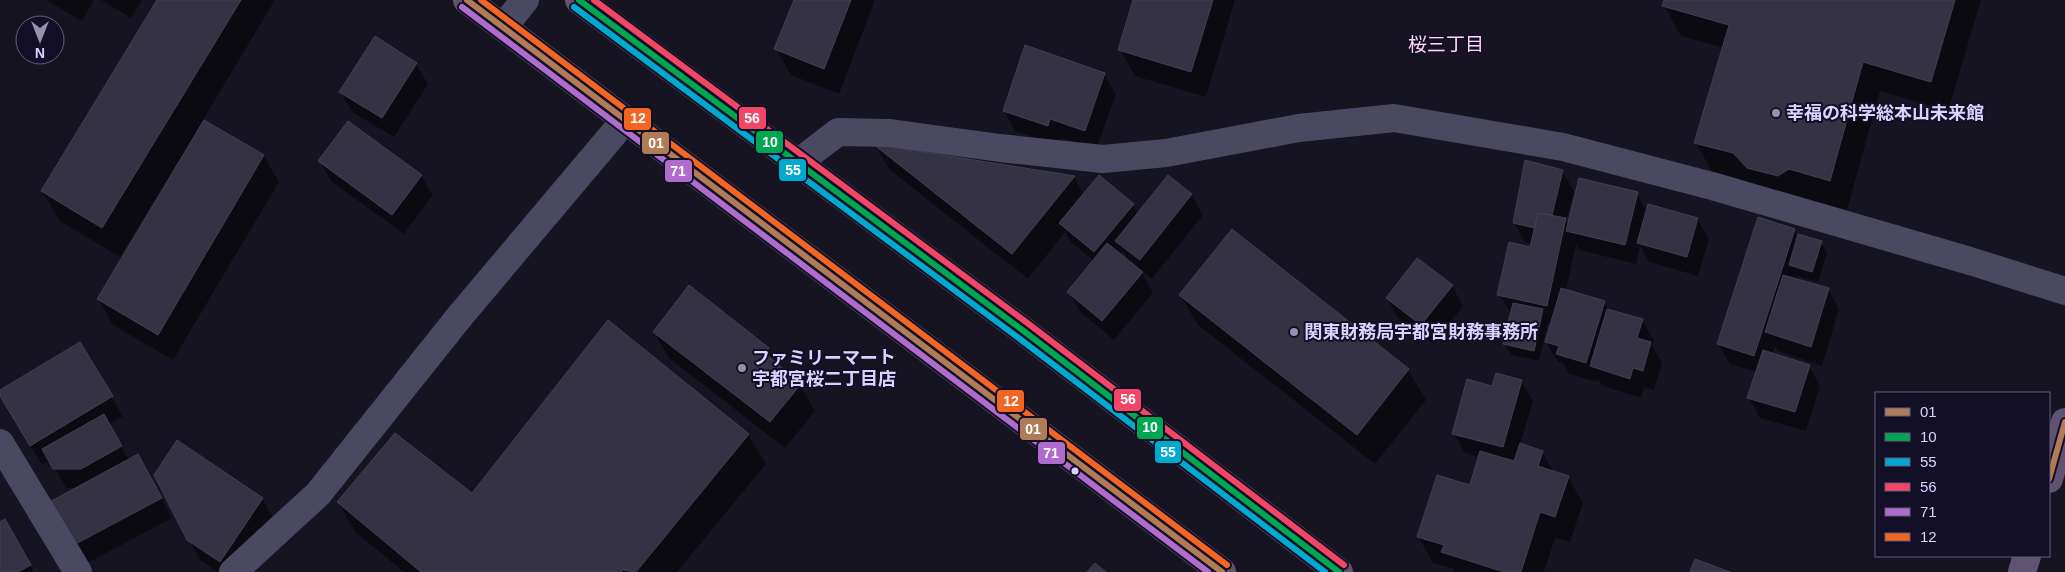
<svg xmlns="http://www.w3.org/2000/svg" width="2065" height="572" font-family="Helvetica,'Noto Sans JP',sans-serif">
<style>
.shadow{fill:#0007;fill-rule:evenodd}
.building{fill:#343243;stroke:#433f54}
.lines{fill:none;stroke-linecap:round;stroke-linejoin:round}
.minor{stroke:#4a4962;stroke-width:28}
.tertiary{stroke:#4a4962;stroke-width:28}
.primary{stroke:#5e5373;stroke-width:28}
.trunk{stroke:#62526e;stroke-width:28}
.bus-1-casing{stroke:#130f26;stroke-width:10}
.bus-2-casing{stroke:#130f26;stroke-width:10}
.bus-3-casing{stroke:#130f26;stroke-width:10}
.bus-4-casing{stroke:#130f26;stroke-width:10}
.bus-5-casing{stroke:#130f26;stroke-width:10}
.bus-6-casing{stroke:#130f26;stroke-width:10}
.bus-1{stroke:#b07c57;stroke-width:6}
.bus-2{stroke:#00a651;stroke-width:6}
.bus-3{stroke:#00a9ce;stroke-width:6}
.bus-4{stroke:#f34667;stroke-width:6}
.bus-5{stroke:#b06ccc;stroke-width:6}
.bus-6{stroke:#f26522;stroke-width:6}
.poi-dot{fill:#9591b1;stroke:#130f26;stroke-width:2}
.bus-dot{fill:#d9d4ff;stroke:#130f26;stroke-width:2}
.labels{text-anchor:middle;stroke-width:4;stroke-linejoin:round;paint-order:stroke}
.poi-label{font-size:18px;font-weight:bold;fill:#d9d4ff;stroke:#130f26;text-anchor:start}
.neighbourhood-label{font-size:19px;fill:#ffd6f0;stroke:#130f26}
.line-badge{stroke:#130f26;stroke-width:2}
.badge-label{font-size:14px;text-anchor:middle;font-weight:bold;fill:#fff}
</style>
<rect width="100%" height="100%" fill="#161421"/>
<!-- shadow -->
<g class="shadow">
<polygon points="46,0 94,0 82,21"/>
<polygon points="101,0 142,0 131,18"/>
<polygon points="158,0 275,0 203,120 264,156 279,182 173,360 113,325 98,299 204,123 202,122 120,257 60,221 42,191"/>
<polygon points="795,0 875,0 839,94 791,75 776,49"/>
<polygon points="1135,0 1235,0 1206,97 1135,76 1120,50"/>
<polygon points="1665,0 1981,0 1948,111 1880,91 1847,210 1807,199 1796,206 1766,198 1752,183 1713,173 1696,143 1724,48 1681,36 1664,6"/>
<polygon points="375,38 416,64 428,84 394,137 352,112 341,92"/>
<polygon points="1104,74 1116,94 1096,150 1061,138 1059,146 1015,131 1004,111"/>
<path d="M875,146L1074,177L1084,195L1133,205L1138,214L1168,177L1192,195L1203,215L1152,279L1140,270L1153,293L1114,340L1080,312L1069,292L1094,261L1072,243L1065,232L1028,279L890,170ZM1123,251L1130,263L1119,255Z"/>
<polygon points="320,161 421,176 433,195 404,234 331,181"/>
<polygon points="1562,171 1574,191 1566,221 1569,225 1637,193 1647,211 1697,219 1709,239 1698,276 1649,262 1640,246 1636,264 1579,250 1576,244 1566,290 1604,302 1609,311 1642,320 1654,340 1652,346 1662,363 1654,390 1644,387 1641,398 1603,386 1598,379 1597,382 1569,374 1563,363 1558,362 1546,342 1552,324 1548,323 1539,361 1511,355 1505,344 1511,314 1499,294 1531,248 1532,244 1525,242 1514,222"/>
<polygon points="1232,230 1408,370 1426,400 1375,464 1198,325 1180,295"/>
<polygon points="1794,230 1798,238 1821,242 1827,253 1818,282 1797,276 1796,280 1828,290 1839,309 1822,366 1778,351 1775,346 1772,355 1809,366 1820,386 1806,431 1760,418 1749,398 1757,372 1730,364 1718,344"/>
<polygon points="1452,286 1463,306 1433,344 1398,318 1387,298"/>
<polygon points="654,332 768,348 778,366 800,385 815,411 785,448 669,358"/>
<polygon points="1521,381 1533,401 1520,445 1542,452 1554,473 1568,477 1583,503 1570,542 1555,538 1544,572 1454,572 1452,568 1433,563 1418,536 1470,487 1480,457 1465,453 1454,434 1493,388"/>
<polygon points="0,391 111,397 123,416 109,425 129,460 149,475 172,518 82,566 71,547 77,488 66,488 50,460 42,465 0,394"/>
<polygon points="748,435 766,464 677,572 404,572 355,532 338,502 472,495"/>
<polygon points="262,498 273,518 238,572 218,572 200,560 189,539"/>
<polygon points="5,521 34,572 0,572 0,523"/>
</g>
<!-- building -->
<g class="building">
<polygon points="157,0 241,0 102,228 41,191"/>
<polygon points="794,0 851,0 824,69 774,49"/>
<polygon points="1133,0 1213,0 1191,72 1118,50"/>
<polygon points="1664,0 1955,0 1931,82 1863,62 1830,181 1789,169 1778,176 1747,168 1733,153 1694,143 1729,25 1662,6"/>
<polygon points="375,36 417,63 382,118 339,92"/>
<polygon points="1025,45 1105,73 1085,131 1050,119 1048,126 1003,111"/>
<polygon points="204,120 264,155 158,335 97,299"/>
<polygon points="348,121 422,175 392,215 318,161"/>
<polygon points="873,144 1075,176 1012,254"/>
<polygon points="1525,160 1563,170 1552,215 1538,213 1535,228 1513,223"/>
<polygon points="1099,175 1134,204 1094,252 1059,223"/>
<polygon points="1168,175 1192,194 1140,260 1115,241"/>
<polygon points="1579,178 1638,192 1625,245 1566,231"/>
<polygon points="1648,204 1698,218 1687,257 1637,243"/>
<polygon points="1538,213 1566,218 1547,306 1497,295 1509,242 1530,247"/>
<polygon points="1758,217 1795,229 1754,356 1717,344"/>
<polygon points="1232,229 1409,369 1357,435 1179,295"/>
<polygon points="1798,234 1822,241 1812,272 1789,265"/>
<polygon points="1107,243 1143,272 1102,321 1067,292"/>
<polygon points="1417,258 1453,285 1421,325 1386,298"/>
<polygon points="1783,275 1829,288 1811,347 1765,332"/>
<polygon points="689,285 769,348 765,353 801,384 770,422 653,332"/>
<polygon points="1561,288 1605,301 1586,363 1556,354 1559,346 1545,342"/>
<polygon points="1513,303 1543,309 1534,351 1503,344"/>
<polygon points="1607,309 1643,319 1637,338 1651,342 1643,371 1633,368 1630,379 1590,366"/>
<polygon points="608,320 749,434 636,572 623,570 621,572 421,572 337,502 395,433 472,493"/>
<polygon points="80,342 113,396 30,446 0,396 0,390"/>
<polygon points="1763,350 1810,365 1795,412 1747,398"/>
<polygon points="1496,373 1522,380 1503,447 1452,434 1467,379 1492,386"/>
<polygon points="104,414 122,446 81,469 53,469 42,449"/>
<polygon points="177,440 263,498 220,562 187,540 154,475"/>
<polygon points="1520,443 1543,451 1538,466 1569,476 1555,517 1540,512 1521,572 1504,572 1441,552 1444,545 1417,537 1437,475 1470,485 1480,451 1514,461"/>
<polygon points="138,454 162,498 70,547 46,504"/>
<polygon points="5,519 31,565 18,572 0,572 0,522"/>
<polygon points="1695,559 1730,572 1690,572"/>
<polygon points="1095,563 1106,572 1087,572"/>
</g>
<g class="lines">
<!-- minor -->
<g class="minor">
<polyline points="799,162 838,132 890,133 1000,148 1103,159 1166,153 1299,128 1394,118 1563,147 1712,186 1970,261 2065,291"/>
<polyline points="0,443 78,572"/>
<polyline points="233,572 318,494 460,316 626,119"/>
</g>
<!-- tertiary -->
<polyline class="tertiary" points="504,26 525,0"/>
<!-- primary -->
<g class="primary">
<polyline points="2049,479 2065,422"/>
<polyline points="2022,572 2027,556"/>
</g>
<!-- trunk -->
<g class="trunk">
<polyline points="467,0 1222,572"/>
<polyline points="579,0 1025,332 1339,572"/>
</g>
<defs>
<g id="bus-1">
<polyline points="467,0 1222,572"/>
<polyline points="2049,479 2065,422"/>
</g>
<polyline id="bus-2" points="579,0 1025,332 1339,572"/>
<polyline id="bus-3" points="574,7 1020,339 1325,572"/>
<polyline id="bus-4" points="594,0 1030,325 1344,565"/>
<polyline id="bus-5" points="462,7 1208,572"/>
<polyline id="bus-6" points="481,0 1227,565"/>
</defs>
<!-- bus-1 casing -->
<use href="#bus-1" class="bus-1-casing"/>
<!-- bus-2 casing -->
<use href="#bus-2" class="bus-2-casing"/>
<!-- bus-3 casing -->
<use href="#bus-3" class="bus-3-casing"/>
<!-- bus-4 casing -->
<use href="#bus-4" class="bus-4-casing"/>
<!-- bus-5 casing -->
<use href="#bus-5" class="bus-5-casing"/>
<!-- bus-6 casing -->
<use href="#bus-6" class="bus-6-casing"/>
<!-- bus-1 -->
<use href="#bus-1" class="bus-1"/>
<!-- bus-2 -->
<use href="#bus-2" class="bus-2"/>
<!-- bus-3 -->
<use href="#bus-3" class="bus-3"/>
<!-- bus-4 -->
<use href="#bus-4" class="bus-4"/>
<!-- bus-5 -->
<use href="#bus-5" class="bus-5"/>
<!-- bus-6 -->
<use href="#bus-6" class="bus-6"/>
</g>
<!-- markers -->
<g class="poi-dot">
<circle cx="1776" cy="113" r="5"/>
<circle cx="1294" cy="332" r="5"/>
<circle cx="742" cy="368" r="5"/>
</g>
<circle class="bus-dot" cx="1075" cy="471" r="4.5"/>
<g class="labels">
<!-- poi labels -->
<g class="poi-label">
<text x="1786" y="119">幸福の科学総本山未来館</text>
<text x="1304" y="338">関東財務局宇都宮財務事務所</text>
<text x="752" y="364">ファミリーマート<tspan x="752" dy="21">宇都宮桜二丁目店</tspan></text>
</g>
<!-- neighbourhood labels -->
<g class="neighbourhood-label">
<text x="1446" y="51">桜三丁目</text>
</g>
</g>
<g class="line-badge">
<rect x="738" y="106" width="29" height="24" rx="5" fill="#f34667"/>
<rect x="623" y="107" width="29" height="24" rx="5" fill="#f26522"/>
<rect x="755" y="130" width="29" height="24" rx="5" fill="#00a651"/>
<rect x="641" y="131" width="29" height="24" rx="5" fill="#b07c57"/>
<rect x="778" y="158" width="29" height="24" rx="5" fill="#00a9ce"/>
<rect x="664" y="159" width="29" height="24" rx="5" fill="#b06ccc"/>
<rect x="1113" y="388" width="29" height="24" rx="5" fill="#f34667"/>
<rect x="996" y="389" width="29" height="24" rx="5" fill="#f26522"/>
<rect x="1136" y="416" width="28" height="24" rx="5" fill="#00a651"/>
<rect x="1019" y="417" width="29" height="24" rx="5" fill="#b07c57"/>
<rect x="1154" y="440" width="28" height="24" rx="5" fill="#00a9ce"/>
<rect x="1037" y="441" width="29" height="24" rx="5" fill="#b06ccc"/>
</g>
<g class="badge-label">
<text x="752" y="123">56</text>
<text x="638" y="123">12</text>
<text x="770" y="147">10</text>
<text x="656" y="148">01</text>
<text x="793" y="175">55</text>
<text x="678" y="176">71</text>
<text x="1128" y="404">56</text>
<text x="1011" y="406">12</text>
<text x="1150" y="432">10</text>
<text x="1033" y="434">01</text>
<text x="1168" y="457">55</text>
<text x="1051" y="458">71</text>
</g>
<!-- legend -->
<rect x="1875" y="392" width="175" height="165" fill="#130f26" stroke="#625e7d"/>
<rect x="1885" y="408" width="25" height="8" fill="#b07c57" stroke="#625e7d"/>
<text x="1920" y="417" font-size="15" fill="#d9d4ff">01</text>
<rect x="1885" y="433" width="25" height="8" fill="#00a651" stroke="#625e7d"/>
<text x="1920" y="442" font-size="15" fill="#d9d4ff">10</text>
<rect x="1885" y="458" width="25" height="8" fill="#00a9ce" stroke="#625e7d"/>
<text x="1920" y="467" font-size="15" fill="#d9d4ff">55</text>
<rect x="1885" y="483" width="25" height="8" fill="#f34667" stroke="#625e7d"/>
<text x="1920" y="492" font-size="15" fill="#d9d4ff">56</text>
<rect x="1885" y="508" width="25" height="8" fill="#b06ccc" stroke="#625e7d"/>
<text x="1920" y="517" font-size="15" fill="#d9d4ff">71</text>
<rect x="1885" y="533" width="25" height="8" fill="#f26522" stroke="#625e7d"/>
<text x="1920" y="542" font-size="15" fill="#d9d4ff">12</text>
<!-- north arrow -->
<g transform="translate(40 40) rotate(180)"><circle r="24" fill="#130f26" stroke="#625e7d"/>
<path d="M0-4L9 19L0 12L-9 19Z" fill="#9591b1"/>
<text y="-8" font-size="14" font-weight="bold" text-anchor="middle" fill="#d9d4ff">N</text>
</g>
</svg>
